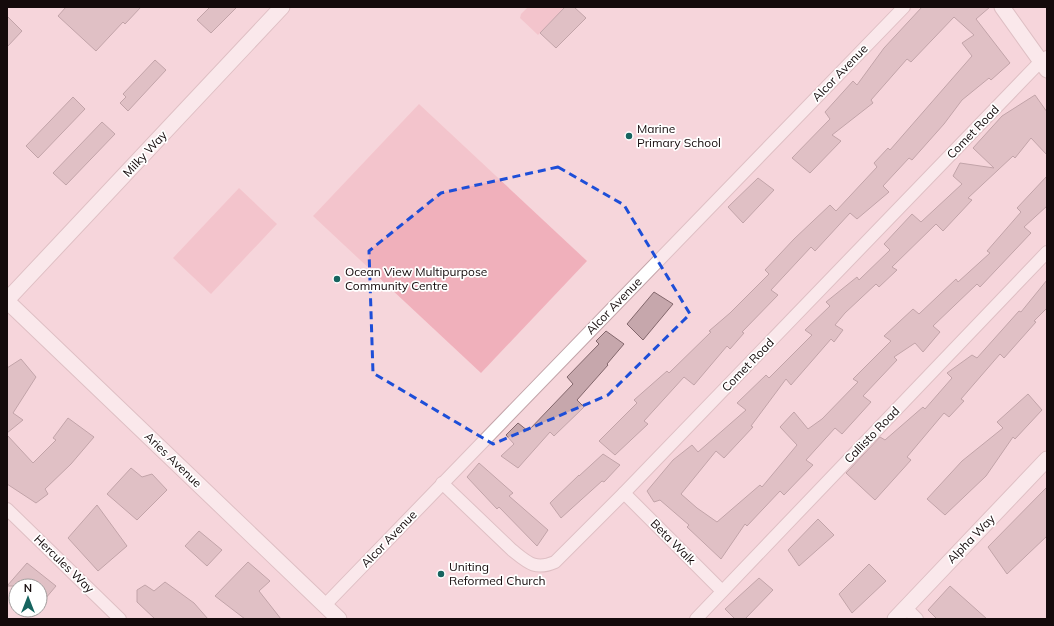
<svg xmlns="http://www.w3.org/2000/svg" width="1054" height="626" font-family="Mulish,sans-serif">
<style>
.green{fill:#f0b0bb}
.building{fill:#c6a7ac;stroke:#83676c}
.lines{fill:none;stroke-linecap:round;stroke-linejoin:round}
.minor-casing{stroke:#c3a4a9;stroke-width:14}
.tertiary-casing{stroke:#c3a4a9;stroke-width:17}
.minor{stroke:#fff;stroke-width:12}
.tertiary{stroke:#fff;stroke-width:15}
.marked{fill:none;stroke:#1d4ed8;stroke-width:3;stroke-dasharray:8 5;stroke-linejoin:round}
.poi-dot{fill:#16645f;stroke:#fff;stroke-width:1.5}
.labels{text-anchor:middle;stroke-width:3.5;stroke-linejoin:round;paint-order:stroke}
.street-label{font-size:12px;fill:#140a0b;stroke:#fff}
.poi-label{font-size:12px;fill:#140a0b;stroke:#fff;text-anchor:start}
</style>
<rect width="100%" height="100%" fill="#f6d6db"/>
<!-- green -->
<g class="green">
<polygon points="528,7 565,7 538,35 520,18 521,14"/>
<polygon points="419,104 587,261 481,373 313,216"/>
<polygon points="239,188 277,224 211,294 173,258"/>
</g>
<!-- building -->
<g class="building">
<polygon points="66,7 141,7 125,24 123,22 96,51 58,16"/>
<polygon points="210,7 237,7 211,33 197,20"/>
<polygon points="565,7 574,7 586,18 556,48 540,33"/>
<polygon points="922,7 990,7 976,19 1010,63 991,80 989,78 962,100 944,124 912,160 909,158 883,186 889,192 857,219 850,213 815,251 811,247 771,290 778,295 742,332 744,333 730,349 727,346 694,385 684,377 644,421 648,424 615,455 599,441 637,403 634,400 667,371 669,373 711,332 709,331 730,313 769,274 765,270 794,239 830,205 836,211 877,167 874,163 888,148 890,150 972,56 962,43 974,35 954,17 911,62 907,59 871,100 873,103 832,135 841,141 810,173 792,158 830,119 825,112 853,81 857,85 884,48"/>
<polygon points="7,16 22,31 7,47"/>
<polygon points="155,60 166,70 128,111 120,103 126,97 123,94"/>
<polygon points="1035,95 1047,112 1047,155 1031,138 1015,158 1013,156 968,198 972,200 943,231 936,224 892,267 897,270 879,287 876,284 845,313 835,325 843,330 834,342 831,339 791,385 786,379 751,426 753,427 724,458 716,451 681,494 697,508 717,522 760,485 762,487 797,445 780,427 794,412 808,429 822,419 858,382 853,379 891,341 884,336 913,309 919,314 956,279 958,282 990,253 987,251 1021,212 1017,208 1047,176 1047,206 1024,227 1031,233 980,287 977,284 933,326 940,332 923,352 915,343 894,357 897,360 863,396 871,402 842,434 835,428 806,460 813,465 784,495 780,491 747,526 745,524 721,559 687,527 689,525 660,500 654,502 647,491 673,460 692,445 698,452 746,410 737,403 766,375 769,378 812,335 805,330 830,306 826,302 857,277 859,280 890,250 884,244 912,214 921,222 962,184 953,176 960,163 994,168 973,148 1002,116"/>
<polygon points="73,97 85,109 38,158 26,146"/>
<polygon points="102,122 115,134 66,185 53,173"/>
<polygon points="758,178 774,190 743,223 728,207"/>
<polygon points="1047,280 1047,308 1034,321 1036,322 1004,358 1000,354 961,399 964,401 949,417 944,413 907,457 911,460 875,500 846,473 880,437 885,440 923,407 925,409 952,378 947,373 972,355 977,358 1019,311 1021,312"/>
<polygon points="654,292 673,304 643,340 627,324"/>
<polygon points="606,331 624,344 607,364 608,365 577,400 584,407 554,436 550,432 518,468 501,456 514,444 506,435 518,423 528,431 573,384 567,377 599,344 596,341"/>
<polygon points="21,359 36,377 13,413 23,420 7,433 7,368"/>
<polygon points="1028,394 1042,410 1015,439 1013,437 986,476 945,515 927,499 962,461 1003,428 997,422"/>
<polygon points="68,418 94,437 71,464 45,489 48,494 36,503 7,484 7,435 33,463 56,440 53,438"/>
<polygon points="603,454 620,465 604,482 602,481 561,518 550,503 579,475 579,476"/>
<polygon points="479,463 513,493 509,496 548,530 537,546 499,507 497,509 467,477"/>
<polygon points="131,468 142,477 152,474 167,490 137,520 107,494"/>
<polygon points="1047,487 1047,536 1007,574 988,547"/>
<polygon points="97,505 127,546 98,571 68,538"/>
<polygon points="818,519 834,535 799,566 788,550"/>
<polygon points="199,531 222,550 207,566 185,546"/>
<polygon points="248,562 270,581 259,591 281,619 245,619 215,596"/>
<polygon points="27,563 56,586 40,605 40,586 7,586"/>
<polygon points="869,564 886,581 852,613 839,594"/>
<polygon points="759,578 773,590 745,619 735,619 725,609"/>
<polygon points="165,582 194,603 208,619 155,619 137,602 137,590 145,585 154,591"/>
<polygon points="950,586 987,619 937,619 928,610"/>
</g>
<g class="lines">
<defs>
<g id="minor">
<path d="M442,483L512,550C527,562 535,571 555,562L624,493L1041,61L1047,57"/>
<polyline points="624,493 722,591"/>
<polyline points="7,509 120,619"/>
<polyline points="325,605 904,7"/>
<polyline points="906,608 917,619"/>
<polyline points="696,619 1047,252"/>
</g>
<g id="tertiary">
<polyline points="1002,7 1047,70"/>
<polyline points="7,300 282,7"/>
<polyline points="7,301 339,619"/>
<polyline points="895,619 1047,459"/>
</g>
</defs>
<!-- minor casing -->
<use href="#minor" class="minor-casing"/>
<!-- tertiary casing -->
<use href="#tertiary" class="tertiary-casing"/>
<!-- minor -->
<use href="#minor" class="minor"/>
<!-- tertiary -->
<use href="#tertiary" class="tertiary"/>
</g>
<!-- marked area -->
<path d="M0 0H1054V626H0ZM558,167L624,205L690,314L608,395L493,444L373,373L369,251L441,193Z" fill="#f6d6db" fill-opacity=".55" fill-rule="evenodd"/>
<path class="marked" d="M558,167L624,205L690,314L608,395L493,444L373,373L369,251L441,193Z"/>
<!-- markers -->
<g class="poi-dot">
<circle cx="629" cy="136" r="4"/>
<circle cx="337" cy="279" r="4"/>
<circle cx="441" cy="574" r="4"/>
</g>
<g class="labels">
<!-- street labels -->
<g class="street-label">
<text transform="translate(840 73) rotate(-46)" y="4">Alcor Avenue</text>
<text transform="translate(973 132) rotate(-46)" y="4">Comet Road</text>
<text transform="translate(145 154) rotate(-47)" y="4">Milky Way</text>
<text transform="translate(614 306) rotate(-46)" y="4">Alcor Avenue</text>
<text transform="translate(748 365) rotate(-46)" y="4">Comet Road</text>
<text transform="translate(872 435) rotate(-46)" y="4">Callisto Road</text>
<text transform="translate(173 460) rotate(44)" y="4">Aries Avenue</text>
<text transform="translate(389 539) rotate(-46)" y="4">Alcor Avenue</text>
<text transform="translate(971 539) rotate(-46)" y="4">Alpha Way</text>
<text transform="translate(673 542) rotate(45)" y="4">Beta Walk</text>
<text transform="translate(64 564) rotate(44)" y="4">Hercules Way</text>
</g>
<!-- poi labels -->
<g class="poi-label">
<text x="637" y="133">Marine<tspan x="637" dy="14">Primary School</tspan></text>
<text x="345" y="276">Ocean View Multipurpose<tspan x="345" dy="14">Community Centre</tspan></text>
<text x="449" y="571">Uniting<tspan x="449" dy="14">Reformed Church</tspan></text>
</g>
</g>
<!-- border -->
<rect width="1054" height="626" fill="none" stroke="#140a0b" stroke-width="16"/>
<!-- north arrow -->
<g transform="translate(28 598)"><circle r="19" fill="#ffffff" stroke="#a19d9d"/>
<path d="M0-3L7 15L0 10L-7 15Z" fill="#16645f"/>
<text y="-6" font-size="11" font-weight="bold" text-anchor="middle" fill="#140a0b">N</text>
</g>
</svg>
